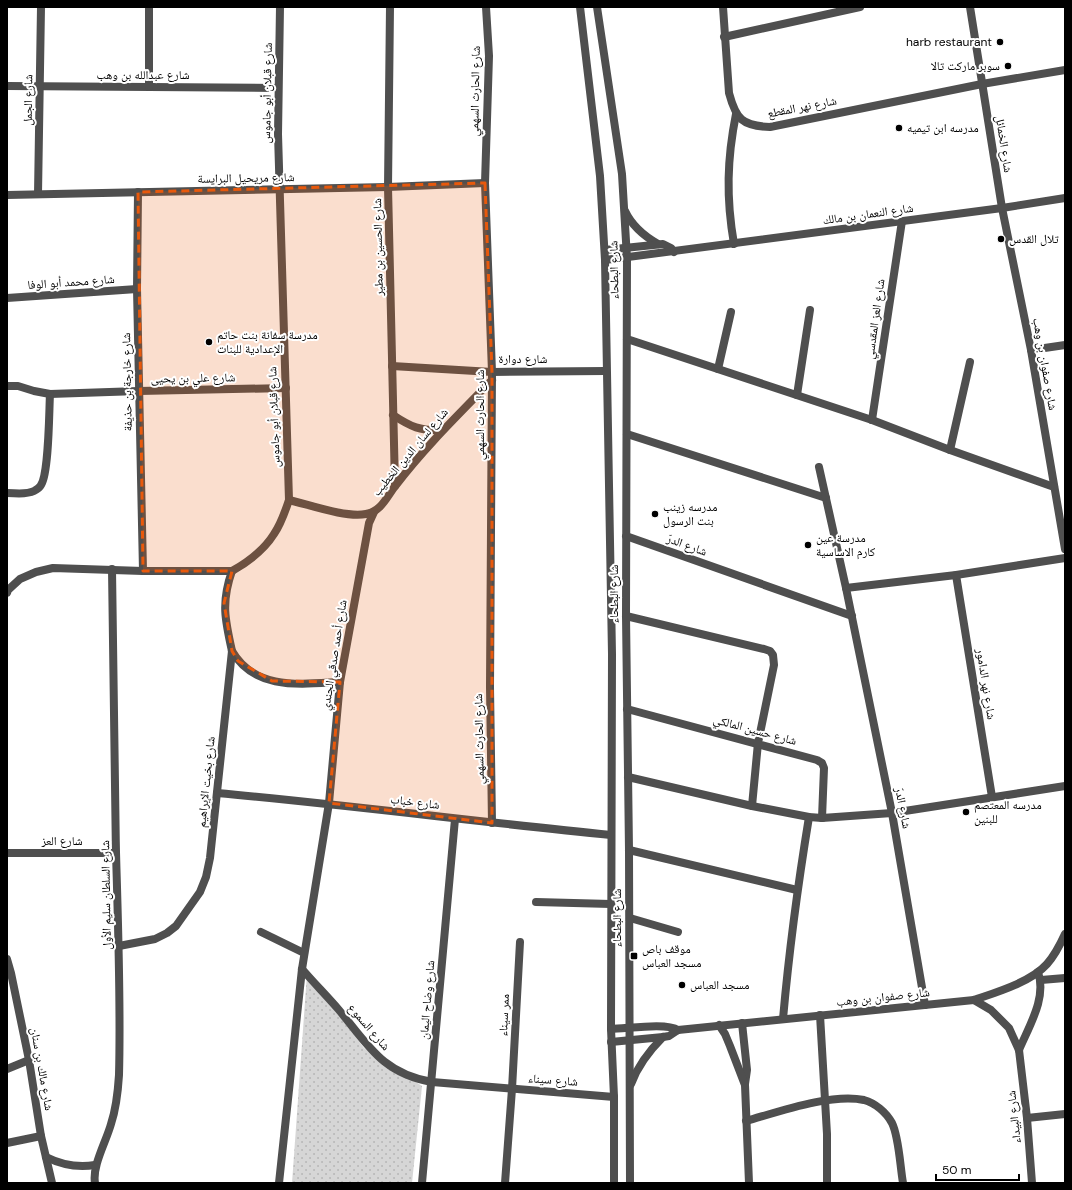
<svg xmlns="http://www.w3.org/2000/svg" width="1072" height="1190" font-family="'DM Sans','Noto Naskh Arabic',sans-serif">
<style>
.grass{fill:url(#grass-dots)}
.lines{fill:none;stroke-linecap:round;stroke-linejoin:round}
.minor{stroke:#4f4f4f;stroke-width:8}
.tertiary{stroke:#4f4f4f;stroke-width:8}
.marked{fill:#e8590c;fill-opacity:0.2;stroke:#e8590c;stroke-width:3;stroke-dasharray:8 5;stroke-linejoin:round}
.poi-dot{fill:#000;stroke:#fff;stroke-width:1.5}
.labels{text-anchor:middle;stroke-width:4;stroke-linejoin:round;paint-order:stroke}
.poi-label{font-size:12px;fill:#000;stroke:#fff;text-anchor:start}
.street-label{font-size:12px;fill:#000;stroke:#fff}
</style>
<defs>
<pattern id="grass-dots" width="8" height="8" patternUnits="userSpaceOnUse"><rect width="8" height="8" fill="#d6d6d6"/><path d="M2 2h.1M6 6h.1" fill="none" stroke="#b6b6b6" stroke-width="1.8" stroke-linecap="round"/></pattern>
</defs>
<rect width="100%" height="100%" fill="#fff"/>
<!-- grass -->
<polygon class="grass" points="307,974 364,1048 422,1086 412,1183 292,1183"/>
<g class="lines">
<!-- minor -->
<g class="minor">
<polyline points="390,7 388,187 395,486"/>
<polyline points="486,7 489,56 485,183 492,372 490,687 492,823"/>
<path d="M723,7L729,93C736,119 742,126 770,127L982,84L1065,70"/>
<polyline points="970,7 1002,208 1031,350 1065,549"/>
<polyline points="724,37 860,7"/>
<polyline points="7,86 278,88"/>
<polyline points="149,87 149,7"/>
<polyline points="138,192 137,289 143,571"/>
<polyline points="38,194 41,7"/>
<polyline points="7,195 388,187 485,183"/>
<path d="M734,244C726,198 727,159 736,114"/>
<polyline points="7,298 137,289"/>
<polyline points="627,339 872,420 950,450 1054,487"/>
<polyline points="1031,350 1065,345"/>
<polyline points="392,366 492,372 606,371"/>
<polyline points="718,369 731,312"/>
<polyline points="7,386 18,386 34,391 50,394 139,391 286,388"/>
<polyline points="797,395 810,310"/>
<path d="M393,415C411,427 420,431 442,430"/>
<polyline points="872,420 902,221"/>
<polyline points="627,434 826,498"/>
<polyline points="950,450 970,362"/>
<polyline points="819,467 846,588 892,813 925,1005"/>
<path d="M7,493C16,493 26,495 34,491C36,490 40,487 41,485C49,473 49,412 50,394"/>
<path d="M289,500C310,505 346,518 366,514C382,511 387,496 396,485C425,447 459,414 492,380"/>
<polyline points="626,536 852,616"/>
<polyline points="956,575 992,797"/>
<polyline points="846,588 956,575 1065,558"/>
<path d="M7,593L8,590L20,579L36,572L53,568L143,571H232C248,562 264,550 274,534C281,524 285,512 289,500L278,134L280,7"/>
<polyline points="626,616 764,649 770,651 773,655 774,665 758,743 752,806"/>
<path d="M232,651C255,691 302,684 340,682"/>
<polyline points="627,709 817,760 822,763 824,768 822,818"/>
<polyline points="628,777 752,806 809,817 822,818 892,813 1065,786"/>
<path d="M217,793C349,805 479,822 611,835"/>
<polyline points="629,850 797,890"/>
<polyline points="7,853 116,853"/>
<polyline points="536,902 611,904"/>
<polyline points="630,918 678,932"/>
<polyline points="261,932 304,953"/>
<path d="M119,946L155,939L167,933L176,926L200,892L206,877L210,858L232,651C225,620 221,602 232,571"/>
<polyline points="7,959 11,973 29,1060 41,1136 52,1183"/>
<path d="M302,969C314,983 327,996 339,1010C368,1045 383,1074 432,1082L614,1097"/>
<polyline points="1041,980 1065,978"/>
<polyline points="974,1000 991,1010 1009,1028 1019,1050 1027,1118 1032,1183"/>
<polyline points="820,1015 827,1134 827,1183"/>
<path d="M783,1019C789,951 798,884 809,817"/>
<polyline points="742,1023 747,1070 745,1084"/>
<polyline points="719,1025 725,1034 730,1046 745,1085 749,1183"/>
<path d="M611,1029C626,1029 666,1022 678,1030"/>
<path d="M611,1042L663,1037L669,1036L678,1030L974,1000C997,992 1031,982 1047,964C1055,955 1060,945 1065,934"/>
<path d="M1019,1050C1029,1026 1047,998 1038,972"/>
<polyline points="7,1069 29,1060"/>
<polyline points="1027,1118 1065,1114"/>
<path d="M746,1121C778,1112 831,1093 864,1100C875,1103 886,1112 892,1123C899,1137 900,1166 903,1183"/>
<polyline points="7,1143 41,1136"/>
<path d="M46,1157C62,1165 77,1168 95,1165"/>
<path d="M95,1183C92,1166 106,1142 111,1124C116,1109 118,1091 119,1075C121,1001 118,926 116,852C114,758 114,664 112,569"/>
<polyline points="279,1183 302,969 329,803 340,682 367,534 369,523 374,512"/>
<polyline points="422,1183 455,819"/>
<polyline points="505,1183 512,1089 520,942"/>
</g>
<!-- tertiary -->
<g class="tertiary">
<polyline points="580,7 600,176 605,260 612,654 611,1029 614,1097 614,1183"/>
<polyline points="597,7 622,174 627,258 626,616 629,850 630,1183"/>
<path d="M625,211C632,226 644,236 658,244"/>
<polyline points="605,250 663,244 671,248 674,252"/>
<polyline points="605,260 1002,208 1065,198"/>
<path d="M631,1084C638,1065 649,1051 663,1037"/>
</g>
</g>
<!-- marked area -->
<path class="marked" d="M485,183L492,372V823L329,803L340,682L272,681L238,661L232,651L224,603L232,571H143L138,192Z"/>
<!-- markers -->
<g class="poi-dot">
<circle cx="1000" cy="42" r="4"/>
<circle cx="1008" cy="66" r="4"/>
<circle cx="899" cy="128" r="4"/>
<circle cx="1001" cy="239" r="4"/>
<circle cx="209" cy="342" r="4"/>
<circle cx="655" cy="514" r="4"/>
<circle cx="808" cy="545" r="4"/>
<circle cx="966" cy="812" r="4"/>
<rect x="630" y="952" width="8" height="8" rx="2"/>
<circle cx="682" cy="985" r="4"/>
</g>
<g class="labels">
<!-- poi labels -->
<g class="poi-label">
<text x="992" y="46" text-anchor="end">harb restaurant</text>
<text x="1000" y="70" text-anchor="end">سوبر ماركت تالا</text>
<text x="907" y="132">مدرسه ابن تيميه</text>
<text x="1009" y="243">تلال القدس</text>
<text x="217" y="339">مدرسة سفانة بنت حاتم<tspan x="217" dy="14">الإعدادية للبنات</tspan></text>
<text x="663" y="511">مدرسه زينب<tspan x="663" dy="14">بنت الرسول</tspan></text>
<text x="816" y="542">مدرسة عين<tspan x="816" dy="14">كارم الاساسية</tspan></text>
<text x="974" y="809">مدرسه المعتصم<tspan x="974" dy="14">للبنين</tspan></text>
<text x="642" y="953">موقف باص<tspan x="642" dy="14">مسجد العباس</tspan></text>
<text x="690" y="989">مسجد العباس</text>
</g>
<!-- street labels -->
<g class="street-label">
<text x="143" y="79">شارع عبدالله بن وهب</text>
<text transform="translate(475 91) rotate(-89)" y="4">شارع الحارث السهمي</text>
<text transform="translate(267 93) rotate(-89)" y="4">شارع قبلان أبو جاموس</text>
<text transform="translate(28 100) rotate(-89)" y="4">شارع الجمل</text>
<text transform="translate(802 107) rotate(-11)" y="4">شارع نهر المقطع</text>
<text transform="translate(1004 144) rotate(81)" y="4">شارع الخمائل</text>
<text transform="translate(246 178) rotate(-1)" y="4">شارع مريحيل البرايسة</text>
<text transform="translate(868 214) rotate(-8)" y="4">شارع النعمان بن مالك</text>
<text transform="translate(378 247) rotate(-91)" y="4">شارع الحسين بن مطير</text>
<text transform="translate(614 270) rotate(-91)" y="4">شارع البطحاء</text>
<text transform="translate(71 282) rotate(-4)" y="4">شارع محمد أبو الوفا</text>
<text transform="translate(875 319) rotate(-82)" y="4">شارع العز المقدسي</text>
<text x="523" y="363">شارع دوارة</text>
<text transform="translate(1045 364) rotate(80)" y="4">شارع صفوان بن وهب</text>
<text transform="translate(193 378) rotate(-1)" y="4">شارع علي بن يحيى</text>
<text transform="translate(127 382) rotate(-91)" y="4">شارع خارجة بن حذيفة</text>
<text transform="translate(480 415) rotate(-90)" y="4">شارع الحارث السهمي</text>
<text transform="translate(274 417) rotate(-92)" y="4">شارع قبلان أبو جاموس</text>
<text transform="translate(410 452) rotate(-50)" y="4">شارع لسان الدين الخطيب</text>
<text transform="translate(687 545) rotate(20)" y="4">شارع الدرّ</text>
<text transform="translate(614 594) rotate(-90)" y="4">شارع البطحاء</text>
<text transform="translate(334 655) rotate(-81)" y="4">شارع أحمد صدقي الجندي</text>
<text transform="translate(986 684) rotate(81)" y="4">شارع نهر الدامور</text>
<text transform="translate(755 730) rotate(15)" y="4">شارع حسين المالكي</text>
<text transform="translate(479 739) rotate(-91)" y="4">شارع الحارث السهمي</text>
<text transform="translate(206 782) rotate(-84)" y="4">شارع بخيت الإبراهيم</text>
<text transform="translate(415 802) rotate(7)" y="4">شارع خباب</text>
<text transform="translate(903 808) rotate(79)" y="4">شارع الدرّ</text>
<text x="62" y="845">شارع العز</text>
<text transform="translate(106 895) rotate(-91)" y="4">شارع السلطان سليم الأول</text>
<text transform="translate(617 918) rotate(-90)" y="4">شارع البطحاء</text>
<text transform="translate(883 997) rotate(-6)" y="4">شارع صفوان بن وهب</text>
<text transform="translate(427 1000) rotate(-85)" y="4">شارع وضاح اليمان</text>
<text transform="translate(504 1015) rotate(-87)" y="4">ممر سيناء</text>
<text transform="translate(369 1027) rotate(49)" y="4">شارع السموع</text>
<text transform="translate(42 1069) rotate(80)" y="4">شارع مالك بن سنان</text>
<text transform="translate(553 1080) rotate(4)" y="4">شارع سيناء</text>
<text transform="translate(1014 1117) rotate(-96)" y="4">شارع البيداء</text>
</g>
</g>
<!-- border -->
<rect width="1072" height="1190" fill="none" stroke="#000000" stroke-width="16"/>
<!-- scale -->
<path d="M936 1174v6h83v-6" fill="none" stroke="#000000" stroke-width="2"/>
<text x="942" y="1174" font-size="12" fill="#000000" stroke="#ffffff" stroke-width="3" paint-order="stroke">50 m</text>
</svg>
